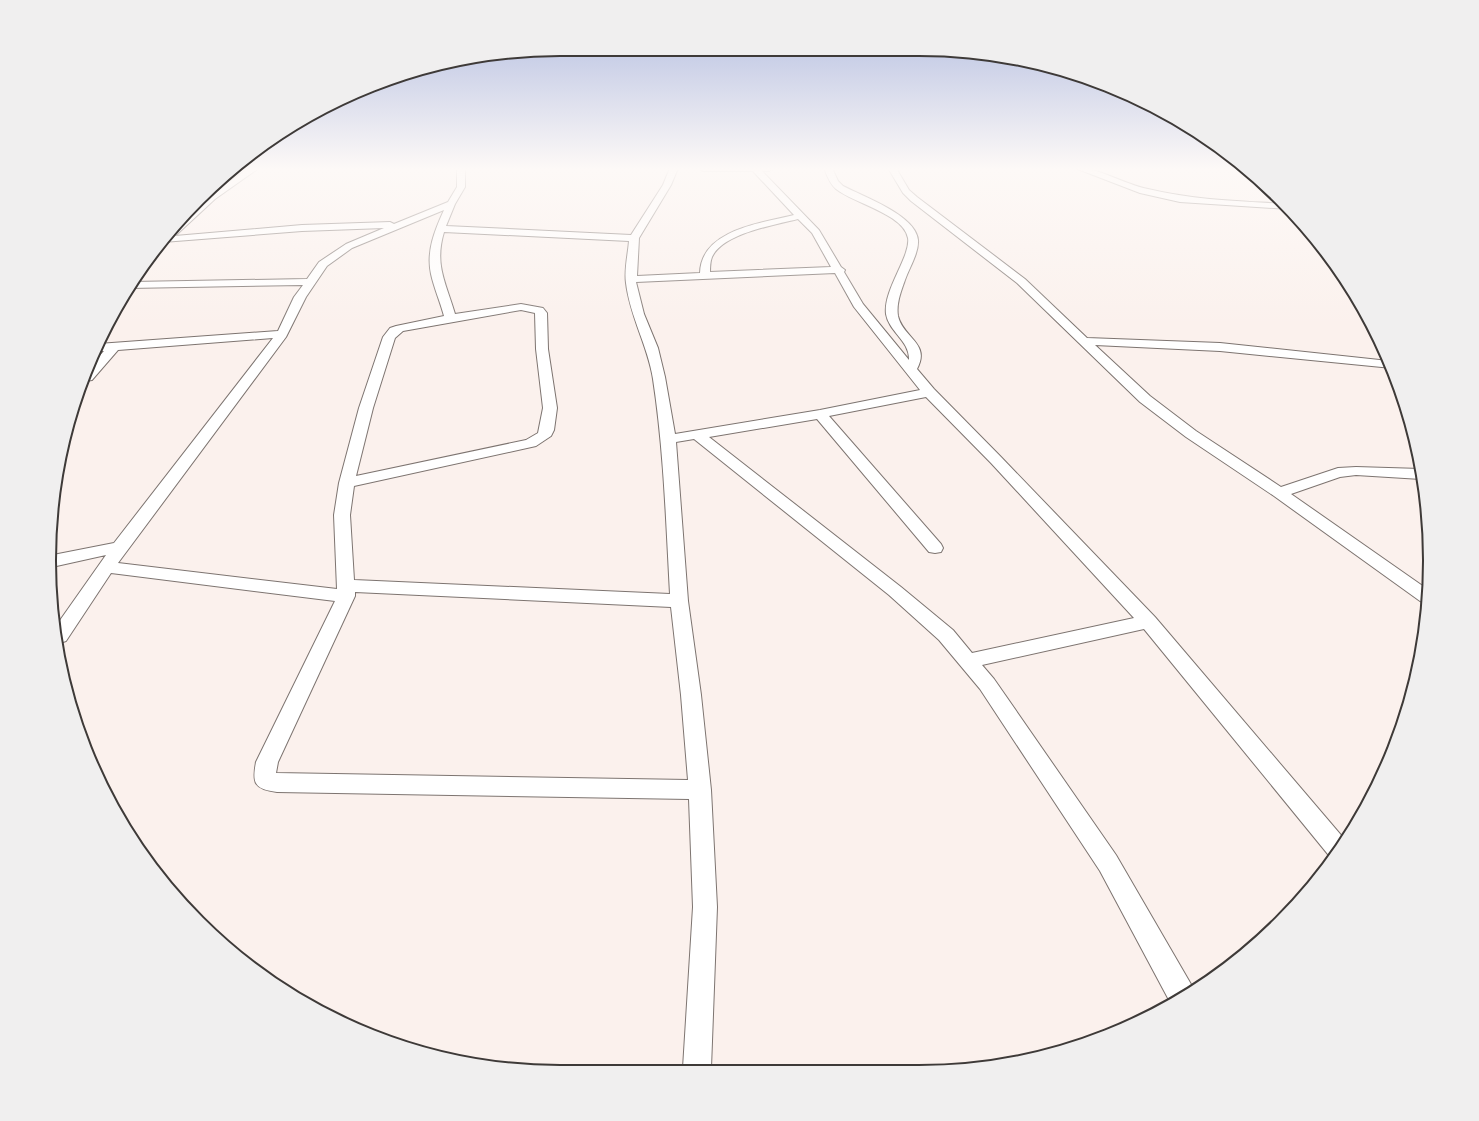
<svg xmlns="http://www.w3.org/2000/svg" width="1479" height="1121" font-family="'Noto Sans',sans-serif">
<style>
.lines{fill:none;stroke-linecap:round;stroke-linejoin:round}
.street-casing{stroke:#7d7470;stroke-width:2}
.secondary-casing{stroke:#7d7470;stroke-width:2}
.street{fill:#fff;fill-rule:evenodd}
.secondary{fill:#fbebea;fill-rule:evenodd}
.rim{fill:none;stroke:#3e3a38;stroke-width:2}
</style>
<rect width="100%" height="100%" fill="#fbf1ed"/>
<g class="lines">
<defs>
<g id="street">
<path d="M249,168H259L215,199L175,236L302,225L390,222L394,224L448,202L457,187V168H465V187L455,204L446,226L631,235L663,185L670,168H678L671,185L639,238L637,276L700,273C701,230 761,223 794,215L750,168H759L819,230L841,267L845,270L844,272L863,304L909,360C910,341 889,332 886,314C883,290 911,256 908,238C904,214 853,203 836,189C830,184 827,176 824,168H832L838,181L843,186C862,196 916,215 918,240C919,253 909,268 905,280C901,291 896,304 898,316C903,338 931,343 917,369L934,389L1001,457L1155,617L1346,841L1333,858H1331L1144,629L982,665L994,679L1116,855L1192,986L1193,990L1170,1002L1100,871L980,689L939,640L889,595L694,439L676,442L688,601L701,695L711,790L717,907L711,1068H683L693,907L689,799L277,792C254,789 252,783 256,762L335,601L111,573L66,641L60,643L56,626L106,555L52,567L53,555L114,543L273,338L118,350L92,380L86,381L92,364L104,351H96L98,344L278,331L294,297L303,285L129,288L132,282L307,279L319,262L346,244L384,228L302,231L163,242C191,209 214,192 249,168ZM444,210C435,230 426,251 431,274C434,288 440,301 444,316L396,326L390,328L383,337L359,408L339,483L334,515L337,589L118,563L286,337L306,297L327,266L352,248ZM798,219L812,233L831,267L710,272C710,267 710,262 712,257C723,233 775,225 798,219ZM444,232L629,241C628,254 624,270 626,283C630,317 648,346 653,379C664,451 666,522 670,594L354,580L350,515L354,486L536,446L551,436L554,430L557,408L548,349L547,313L543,308L521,304L455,314C446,283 434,265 444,232ZM835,273L854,307L920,390L820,410L675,434L665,377L658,348L644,314L636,282ZM521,310L535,313L536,349L543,408L538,433L526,440L356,476L373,408L395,338L403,331ZM926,397L991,463L1134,618L972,653L953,630L901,587L709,437L817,419L929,552L935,553L941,552L943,548L941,544L829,416ZM355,592L671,607L681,695L688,780L276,773L278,762L355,596Z"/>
<polygon points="888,168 896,168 909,190 917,197 1025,279 1087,338 1220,343 1389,361 1392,368 1220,351 1095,345 1150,396 1196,431 1281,487 1338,468 1356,467 1421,469 1421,479 1356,475 1340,477 1291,494 1427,589 1426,603 1420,601 1274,496 1186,437 1140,402 1017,283 911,201 903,193"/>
<path d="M1075,168C1101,168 1123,184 1148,189C1193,200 1239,201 1285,204L1289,209L1180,202L1140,193Z"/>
</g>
<polygon id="secondary" points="698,168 774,168 769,171 703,171"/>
</defs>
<!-- street casing -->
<use href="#street" class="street-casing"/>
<!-- secondary casing -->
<use href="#secondary" class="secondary-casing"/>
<!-- street -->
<use href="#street" class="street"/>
<!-- secondary -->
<use href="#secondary" class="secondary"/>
</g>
<!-- sky -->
<linearGradient id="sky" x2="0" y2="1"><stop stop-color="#afbadf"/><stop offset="0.52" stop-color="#fdf9f7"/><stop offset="1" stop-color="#fdf9f7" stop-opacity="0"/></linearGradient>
<rect width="1479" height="325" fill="url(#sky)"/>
<!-- crop -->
<path d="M0 0H1479V1121H0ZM560 56H919A504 504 0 0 1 1423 560V561A504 504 0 0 1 919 1065H560A504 504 0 0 1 56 561V560A504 504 0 0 1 560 56Z" fill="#f0efef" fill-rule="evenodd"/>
<path class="rim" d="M560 56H919A504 504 0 0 1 1423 560V561A504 504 0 0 1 919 1065H560A504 504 0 0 1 56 561V560A504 504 0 0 1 560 56Z"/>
</svg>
